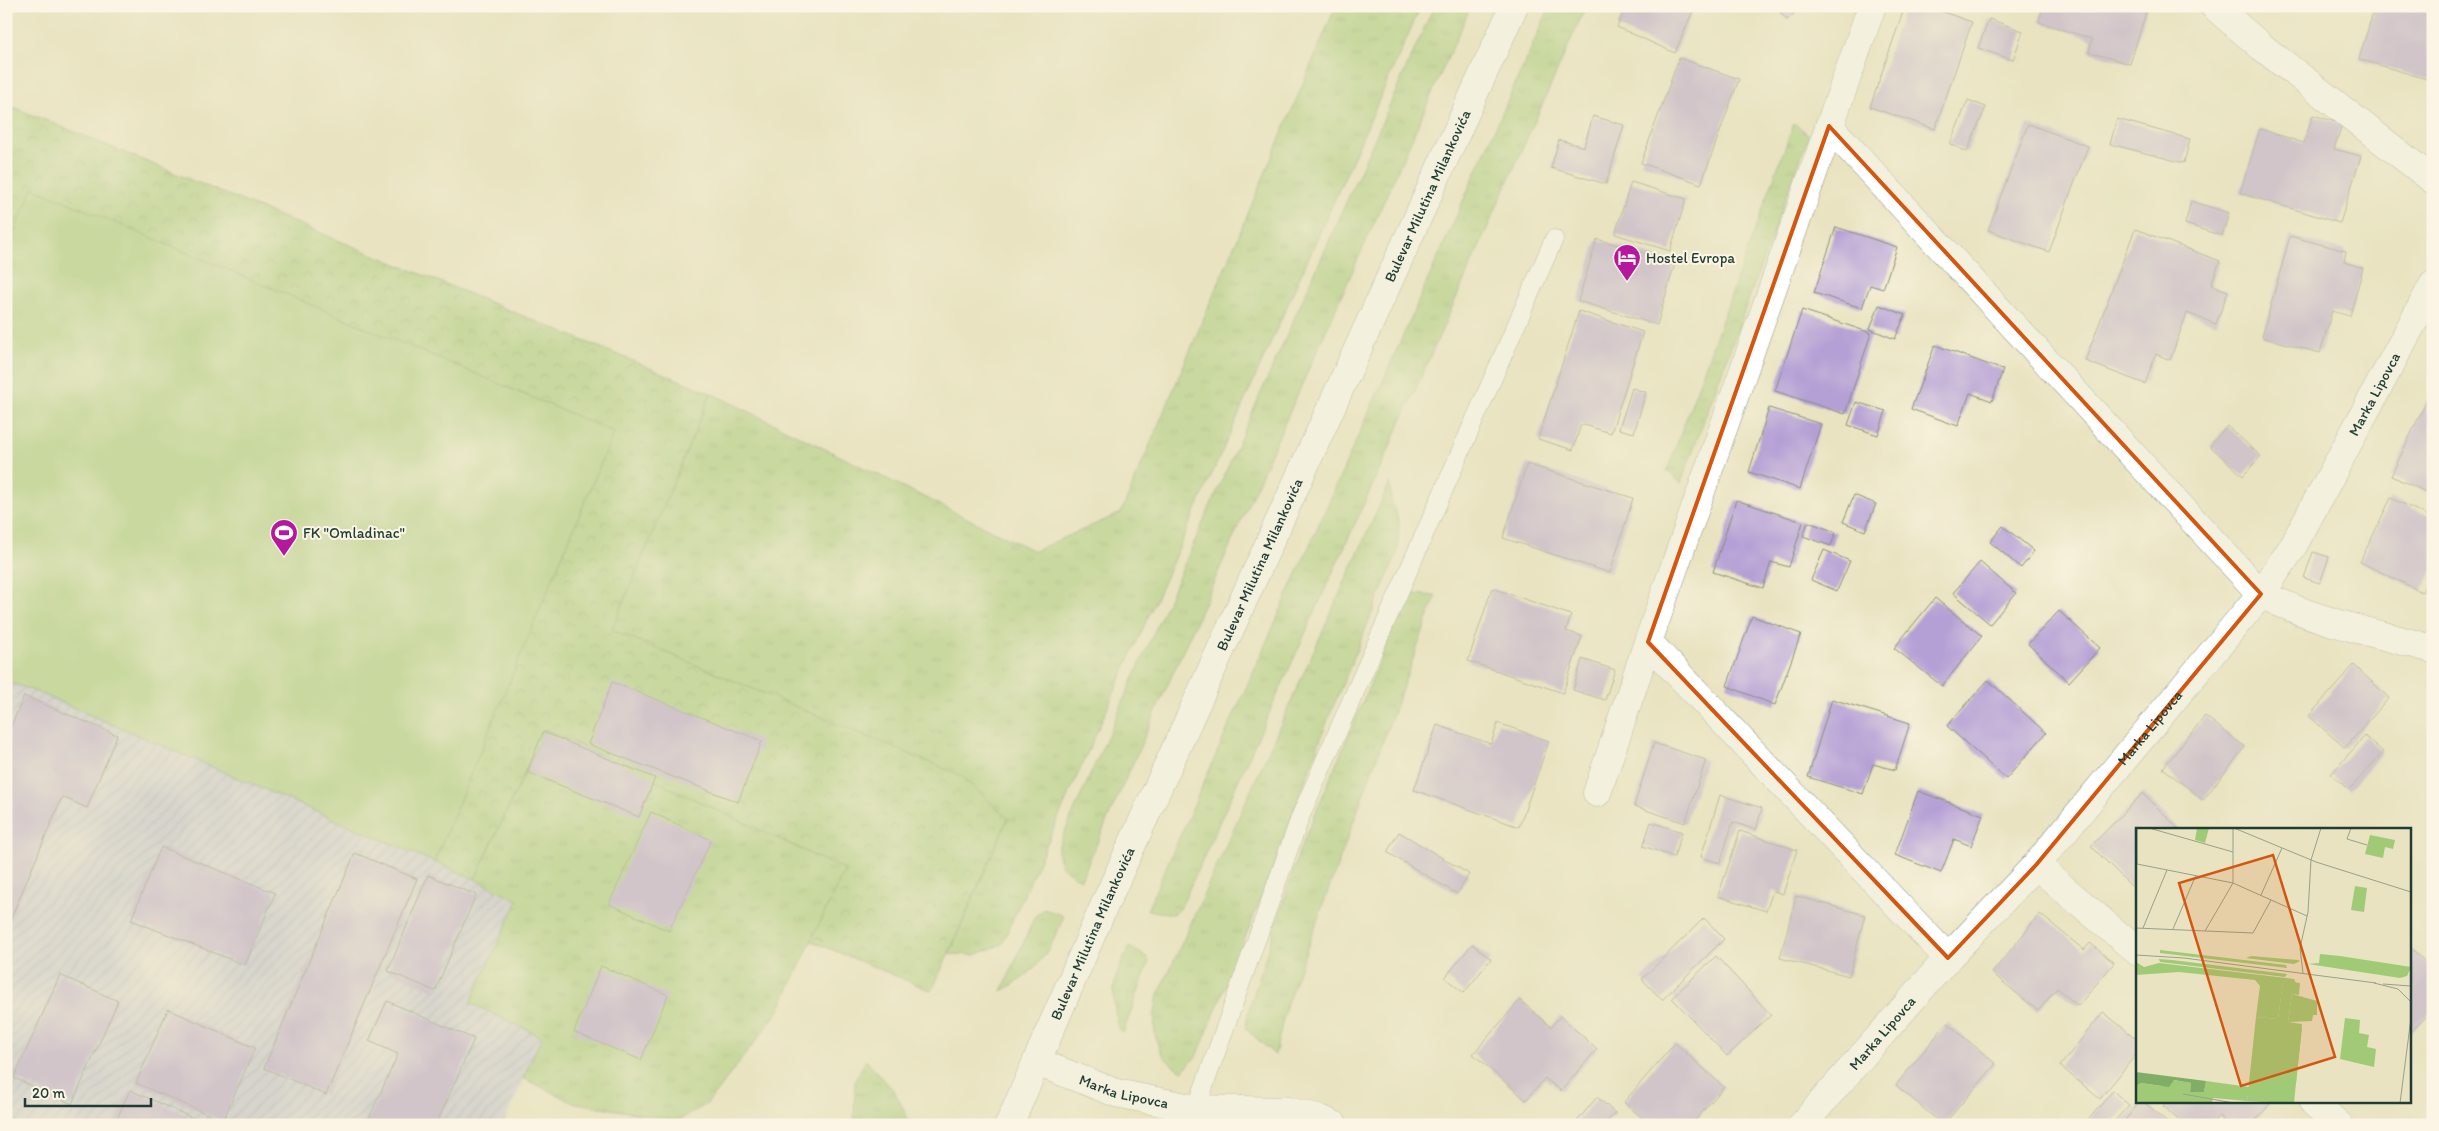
<svg xmlns="http://www.w3.org/2000/svg" width="2439" height="1131" font-family="Itim,sans-serif">
<style>
.industrial{fill:url(#industrial-furrows)}
.grass{fill:url(#grass-tufts);stroke:#608455}
.park{fill:url(#park-crowns);stroke:#608455}
.pitch{fill:#a1ca76;stroke:#608455}
.building{fill:#b5a0d5}
.lines{fill:none;stroke-linecap:round;stroke-linejoin:round}
.service-casing{stroke:#84907a;stroke-width:19}
.minor-casing{stroke:#84907a;stroke-width:29}
.tertiary-casing{stroke:#84907a;stroke-width:29}
.service{stroke:#fff;stroke-width:18}
.minor{stroke:#fff;stroke-width:28}
.tertiary{stroke:#fff;stroke-width:28}
.marked{fill:none;stroke:#d45610;stroke-width:4;stroke-linejoin:round}
.labels{text-anchor:middle;stroke-width:4;stroke-linejoin:round;paint-order:stroke}
.street-label{font-size:15px;fill:#1f3d34;stroke:#fcf5e5}
.poi-label{font-size:15px;fill:#1f3d34;stroke:#fcf5e5;text-anchor:start}
.inset-road{fill:none;stroke:#98a189;stroke-width:1}
.view{fill:#d45610;fill-opacity:0.15;stroke:#d45610;stroke-width:2.5}
.inset-edge{fill:none;stroke:#1f3d34;stroke-width:2.5}
</style>
<defs>
<pattern id="industrial-furrows" width="10" height="10" patternUnits="userSpaceOnUse" patternTransform="scale(1.25)"><rect width="10" height="10" fill="#c2c2dc"/><path d="M-1 1l2-2M0 10L10 0M9 11l2-2" fill="none" stroke="#9d9fb3"/></pattern>
<pattern id="grass-tufts" width="24" height="20" patternUnits="userSpaceOnUse" patternTransform="scale(1.25)"><rect width="24" height="20" fill="#a1ca76"/><path d="M3 7l-1-3M5 7V3M7 7l1-3M15 17l-1-3M17 17v-4M19 17l1-3" fill="none" stroke="#83a562"/></pattern>
<pattern id="park-crowns" width="20" height="18" patternUnits="userSpaceOnUse" patternTransform="scale(1.25)"><rect width="20" height="18" fill="#a1ca76"/><path d="M2 6a3 3 0 1 1 6 0M12 15a3 3 0 1 1 6 0" fill="none" stroke="#83a562"/></pattern>
</defs>
<rect width="100%" height="100%" fill="#fcf5e5"/>
<filter id="ink" filterUnits="userSpaceOnUse"><feTurbulence type="fractalNoise" baseFrequency=".02" numOctaves="2"/><feDisplacementMap in="SourceGraphic" scale="10" xChannelSelector="R" yChannelSelector="G"/><feConvolveMatrix kernelMatrix="1 2 1 2 8 2 1 2 1" color-interpolation-filters="sRGB"/></filter>
<filter id="wash" filterUnits="userSpaceOnUse"><feTurbulence type="fractalNoise" baseFrequency=".0096" numOctaves="4" result="noise"/><feDisplacementMap in="SourceGraphic" scale="20" xChannelSelector="R" yChannelSelector="G"/><feGaussianBlur stdDeviation="1.12" result="paint"/><feColorMatrix in="noise" values="0 0 0 0 0 0 0 0 0 0 0 0 0 0 0 0 0 1.4 0 .05"/><feComposite in="paint" operator="in"/></filter>
<g filter="url(#wash)">
<rect width="100%" height="100%" fill="#e9e3c1"/>
<!-- industrial -->
<polygon class="industrial" points="6,681 37,692 475,879 519,900 470,1003 542,1037 503,1125 6,1125"/>
<!-- grass -->
<g class="grass">
<polygon points="1336,6 1421,6 1002,944 976,955 949,954 1008,818 611,630 711,393 1034,551 1121,513"/>
<path d="M1434,6H1471L1081,879C1065,871 1057,866 1058,847Z"/>
<polygon points="1550,6 1586,6 1397,431 1180,909 1173,914 1147,910"/>
<polygon points="1794,123 1809,135 1681,483 1667,471"/>
<path d="M1390,482L1391,501L1399,522L1398,551L1330,714L1264,891L1198,1054L1183,1071C1152,1058 1151,1024 1158,996Z"/>
<polygon points="1415,594 1436,596 1286,1006 1275,1055 1245,1028 1250,1006 1299,852 1405,602"/>
<polygon points="545,729 845,870 778,1012 707,1104 678,1121 572,1102 523,1078 542,1037 470,1003 518,900 475,879"/>
<path d="M1044,909L1064,916C1049,952 1038,972 1002,991L1035,916Z"/>
<path d="M1129,947L1147,957L1149,962L1123,1033C1117,1028 1117,1019 1115,1011C1111,981 1117,974 1129,947Z"/>
<polygon points="866,1060 895,1092 911,1125 854,1125 855,1080"/>
</g>
<!-- park -->
<polygon class="park" points="6,104 711,393 612,630 960,775 1008,818 932,991 811,941 845,870 545,729 475,879 37,692 6,681"/>
<!-- pitch -->
<polygon class="pitch" points="33,188 614,432 434,862 37,692 6,681 6,251"/>
<g id="blocks">
<!-- building -->
<g class="building">
<polygon points="1626,6 1695,6 1675,53 1617,27"/>
<polygon points="1775,6 1802,6 1787,20"/>
<polygon points="1905,6 1926,6 1972,22 1935,129 1870,107"/>
<polygon points="2043,6 2148,6 2130,64 2089,52 2092,39 2039,22"/>
<polygon points="2375,6 2410,6 2433,13 2433,81 2359,59"/>
<polygon points="1989,19 2023,31 2013,60 1978,48"/>
<polygon points="1679,58 1739,79 1701,184 1641,163"/>
<polygon points="1968,100 1986,107 1967,152 1950,144"/>
<polygon points="2313,115 2342,124 2334,149 2361,156 2340,223 2240,193 2260,129 2304,143"/>
<polygon points="1593,116 1624,125 1606,184 1551,168 1559,140 1584,147"/>
<polygon points="2117,119 2190,139 2184,163 2110,144"/>
<polygon points="2028,124 2088,146 2049,252 1988,230"/>
<polygon points="1631,182 1686,199 1670,251 1615,234"/>
<polygon points="2191,201 2229,213 2222,236 2185,224"/>
<polygon points="1836,227 1897,247 1883,289 1870,285 1862,308 1814,293"/>
<polygon points="2135,229 2220,261 2211,285 2228,291 2216,324 2187,313 2170,360 2156,354 2145,384 2085,361"/>
<polygon points="2290,236 2346,251 2344,262 2363,268 2350,316 2332,311 2320,353 2262,337"/>
<polygon points="1597,239 1675,263 1657,325 1578,301"/>
<polygon points="1879,305 1905,315 1895,339 1870,329"/>
<polygon points="1802,310 1871,333 1845,414 1775,391"/>
<polygon points="1579,311 1643,332 1611,433 1581,424 1573,450 1538,439"/>
<polygon points="1935,345 2003,370 1992,401 1970,393 1958,426 1911,409"/>
<polygon points="1632,388 1646,392 1634,433 1619,429"/>
<polygon points="2427,400 2433,403 2433,495 2391,476"/>
<polygon points="1856,402 1886,411 1878,435 1848,425"/>
<polygon points="1769,408 1821,424 1800,489 1749,472"/>
<polygon points="2227,426 2261,456 2243,476 2210,446"/>
<polygon points="1527,464 1633,498 1610,573 1503,538"/>
<polygon points="1854,495 1876,504 1865,531 1843,522"/>
<polygon points="2391,498 2433,518 2433,569 2422,592 2360,562"/>
<polygon points="1736,500 1803,522 1789,567 1771,562 1763,588 1713,572"/>
<polygon points="1808,522 1836,532 1831,546 1803,536"/>
<polygon points="2003,526 2034,551 2021,568 1990,542"/>
<polygon points="1824,550 1850,561 1837,591 1811,580"/>
<polygon points="2313,552 2329,557 2320,583 2304,578"/>
<polygon points="1980,562 2016,593 1990,624 1953,593"/>
<polygon points="1492,588 1571,615 1566,631 1582,636 1563,693 1468,661"/>
<polygon points="1935,598 1982,636 1942,686 1894,648"/>
<polygon points="2059,611 2100,648 2069,682 2028,644"/>
<polygon points="1752,616 1801,634 1775,705 1727,686"/>
<polygon points="1582,659 1615,670 1605,700 1573,690"/>
<polygon points="2354,665 2389,698 2345,748 2309,716"/>
<polygon points="1988,680 2046,733 2006,779 1947,726"/>
<polygon points="612,682 762,741 738,802 588,744"/>
<polygon points="24,696 117,735 87,808 62,797 6,930 6,738"/>
<polygon points="1832,699 1910,723 1895,770 1873,764 1863,794 1808,777"/>
<polygon points="2205,716 2245,747 2203,800 2163,768"/>
<polygon points="1498,723 1549,741 1519,827 1414,790 1437,725 1491,744"/>
<polygon points="543,732 655,778 639,817 527,772"/>
<polygon points="2365,736 2383,752 2349,790 2331,774"/>
<polygon points="1654,743 1706,760 1685,823 1634,806"/>
<polygon points="1918,791 1983,815 1971,846 1954,839 1941,873 1895,855"/>
<polygon points="2143,793 2180,830 2138,830 2138,879 2131,886 2091,846"/>
<polygon points="1720,795 1762,808 1756,830 1733,822 1720,863 1701,857"/>
<polygon points="651,812 711,840 669,931 609,904"/>
<polygon points="1651,822 1682,832 1674,857 1643,846"/>
<polygon points="1740,831 1797,850 1783,894 1773,891 1766,911 1718,896"/>
<polygon points="1399,832 1469,874 1457,894 1387,852"/>
<polygon points="161,847 275,893 245,965 131,920"/>
<polygon points="355,853 417,879 326,1095 264,1068"/>
<polygon points="428,875 476,895 435,991 388,971"/>
<polygon points="1796,896 1865,915 1849,976 1780,958"/>
<polygon points="2040,914 2084,950 2090,943 2114,963 2078,1006 2057,988 2038,1011 1992,973"/>
<polygon points="1704,918 1724,939 1662,1000 1642,979"/>
<polygon points="1472,944 1491,959 1464,993 1445,978"/>
<polygon points="2412,949 2433,969 2433,1010 2410,1033 2410,951"/>
<polygon points="1716,956 1771,1015 1727,1056 1672,998"/>
<polygon points="601,966 668,995 641,1060 574,1032"/>
<polygon points="60,975 118,1001 72,1104 14,1078"/>
<polygon points="1520,1000 1551,1027 1560,1016 1597,1049 1561,1091 1545,1078 1526,1100 1473,1054"/>
<polygon points="387,1001 474,1039 436,1125 366,1125 398,1054 369,1041"/>
<polygon points="168,1009 255,1048 223,1121 136,1083"/>
<polygon points="2103,1012 2138,1040 2138,1052 2100,1099 2060,1066"/>
<polygon points="1947,1023 1996,1064 1943,1125 1896,1085"/>
<polygon points="1675,1043 1724,1087 1691,1125 1650,1125 1624,1102"/>
<polygon points="130,1090 208,1125 114,1125"/>
<polygon points="2113,1091 2129,1105 2111,1125 2092,1125 2087,1121"/>
<polygon points="1597,1097 1615,1113 1604,1125 1574,1125"/>
<polygon points="2140,1102 2144,1102 2171,1125 2121,1125"/>
<polygon points="2166,1102 2269,1102 2270,1104 2252,1125 2228,1125 2219,1116 2211,1125 2184,1125 2163,1106"/>
</g>
</g>
</g>
<g filter="url(#ink)">
<use href="#blocks" fill-opacity="0" stroke="#84907a" stroke-width="1"/>
<g class="lines">
<defs>
<polyline id="service" points="1196,1109 1301,815 1554,239"/>
<g id="minor">
<polyline points="1872,6 1648,642 1948,958"/>
<polyline points="2214,6 2262,47 2433,180"/>
<path d="M1829,126L2261,594C2314,621 2375,633 2433,649"/>
<polyline points="1597,793 1648,642"/>
<polyline points="2036,865 2138,952"/>
<path id="s1" d="M1037,1062L1116,1093L1196,1109L1288,1111L1318,1118L1334,1125"/>
<polyline points="2313,1102 2339,1125"/>
<path id="s2" d="M1802,1125L1948,958L2036,865L2261,594L2292,548L2433,285"/>
</g>
<g id="tertiary">
<path id="s3" d="M1009,1125L1104,906L1514,6"/>
</g>
</defs>
<!-- service casing -->
<use href="#service" class="service-casing"/>
<!-- minor casing -->
<use href="#minor" class="minor-casing"/>
<!-- tertiary casing -->
<use href="#tertiary" class="tertiary-casing"/>
<!-- service -->
<use href="#service" class="service"/>
<!-- minor -->
<use href="#minor" class="minor"/>
<!-- tertiary -->
<use href="#tertiary" class="tertiary"/>
</g>
</g>
<!-- marked area -->
<path d="M0 0H2439V1131H0ZM1829,126L2261,594L2036,865L1948,958L1648,642Z" fill="#e9e3c1" fill-opacity=".55" fill-rule="evenodd"/>
<path class="marked" d="M1829,126L2261,594L2036,865L1948,958L1648,642Z"/>
<!-- icons -->
<defs>
<symbol id="hotel-pin" viewBox="-11 -11 22 30"><path d="M0 17L-7.5 6A9.5 9.5 0 1 1 7.5 6Z" fill="#b5179e" stroke="#fcf5e5"/><path d="M-6-4.5h1.5V1H6V5H4.5V3h-9V5H-6ZM-4 0a1.8 1.8 0 1 1 3.6 0ZM.5 0V-2.5h3Q6-2.5 6 0Z" fill="#fff"/></symbol>
<symbol id="stadium-pin" viewBox="-11 -11 22 30"><path d="M0 17L-7.5 6A9.5 9.5 0 1 1 7.5 6Z" fill="#b5179e" stroke="#fcf5e5"/><path d="M0-5a6.5 5 0 1 0 0 10a6.5 5 0 1 0 0-10ZM-3.5-1.8h7v3.6h-7Z" fill="#fff"/></symbol>
</defs>
<g fill-rule="evenodd">
<use href="#hotel-pin" x="1611" y="242" width="32" height="43"/>
<use href="#stadium-pin" x="268" y="517" width="32" height="43"/>
</g>
<g class="labels">
<!-- street labels -->
<g class="street-label">
<text dy="5" stroke="none"><textPath href="#s3" startOffset="1019">Bulevar Milutina Milankovića</textPath></text>
<text dy="5" stroke="none"><textPath href="#s2" startOffset="932">Marka Lipovca</textPath></text>
<text dy="5" stroke="none"><textPath href="#s3" startOffset="614">Bulevar Milutina Milankovića</textPath></text>
<text dy="5" stroke="none"><textPath href="#s2" startOffset="528">Marka Lipovca</textPath></text>
<text dy="5" stroke="none"><textPath href="#s3" startOffset="209">Bulevar Milutina Milankovića</textPath></text>
<text dy="5" stroke="none"><textPath href="#s2" startOffset="122">Marka Lipovca</textPath></text>
<text dy="5" stroke="none"><textPath href="#s1" startOffset="92">Marka Lipovca</textPath></text>
</g>
<!-- poi labels -->
<g class="poi-label">
<text x="1646" y="263">Hostel Evropa</text>
<text x="303" y="538">FK "Omladinac"</text>
</g>
</g>
<!-- overview -->
<g transform="translate(2136 828)">
<rect width="275" height="275" fill="#e9e3c1"/>
<path d="M61,0H73L69,15L59,12ZM234,7L259,12L257,21L249,19L247,30L229,26ZM24,122L150,137L151,140L24,125ZM184,126L204,128L275,139L271,148L264,150L172,136L183,135ZM115,128L162,132L164,133L158,136L110,130ZM23,131L36,132L151,146L149,149L24,134ZM0,134L8,139L23,135L158,151L160,155L147,154L142,191L120,189L124,158L119,152L43,144L0,147ZM156,166L181,173V187H177L176,193L152,194ZM209,190L224,192L223,205L233,207L231,219L240,221L238,239L204,231ZM37,252L55,255L54,264H68L70,253L113,259L111,273L77,270L76,274L82,275H0V258L5,255L25,258Z" fill="#a1ca76"/>
<path d="M0,244L70,253L68,264H54L55,255L38,252L33,259L5,255L0,258Z" fill="#80ae67"/>
<path d="M147,153L164,155L163,167L156,166L152,194L166,196L158,275L111,273L120,189L142,191Z" fill="#a1ca76"/>
<path d="M219,58L231,60L228,84L215,82ZM125,196L166,200L160,255L120,250Z" fill="#a1ca76"/>
<path class="inset-road" d="M1,0V36L97,55L171,88M13,0L97,24M98,0L180,34L275,64M215,0L211,11L231,17M125,67L146,20M0,100L117,105L135,72M7,100L31,42M37,101L60,47M69,103L97,55V0M0,127L48,130L240,155M167,145L164,120L172,84L175,32L185,0M238,155L262,161L275,174M247,156L275,158M47,266L98,275M264,275L275,190"/>
<path class="view" d="M137,27L199,229L105,258L43,55Z"/>
<rect width="275" height="275" class="inset-edge"/>
</g>
<!-- margin -->
<rect width="2439" height="1131" fill="none" stroke="#fcf5e5" stroke-width="25"/>
<!-- scale -->
<path d="M25 1098v8h126v-8" fill="none" stroke="#1f3d34" stroke-width="2.5"/>
<text x="32" y="1098" font-size="15" fill="#1f3d34" stroke="#fcf5e5" stroke-width="4" paint-order="stroke">20 m</text>
</svg>
